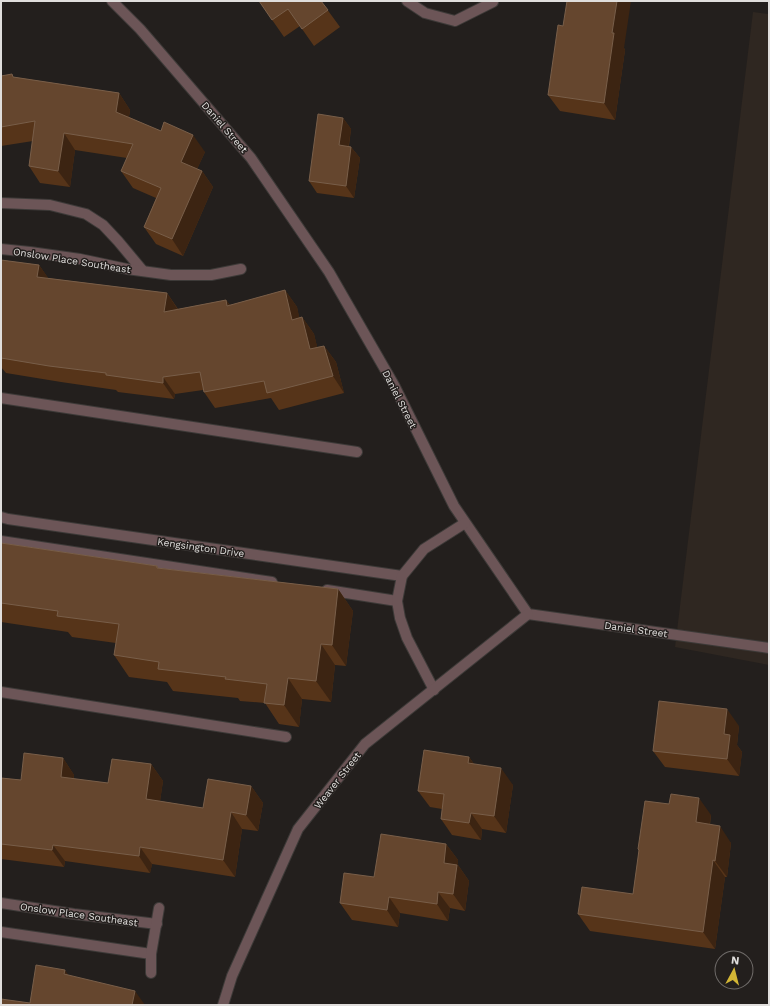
<svg xmlns="http://www.w3.org/2000/svg" width="770" height="1006" font-family="'Work Sans',sans-serif">
<style>
.built{fill:#2f2721}
.lines{fill:none;stroke-linecap:round;stroke-linejoin:round}
.minor-casing{stroke:#3d3a38;stroke-width:12}
.minor{stroke:#6c5557;stroke-width:10}
.wall{fill:#563419}
.shaded-wall{fill:#3c2412}
.building{fill:#65462e;stroke:#785e49}
.labels{text-anchor:middle;stroke-width:3;stroke-linejoin:round;paint-order:stroke}
.street-label{font-size:10px;fill:#e0dedc;stroke:#231f1d}
</style>
<rect width="100%" height="100%" fill="#231f1d"/>
<!-- built -->
<polygon class="built" points="753,12 769,14 769,665 675,647"/>
<g class="lines">
<defs>
<g id="minor">
<polyline points="112,1 140,29 251,158 329,272 394,385 454,506 528,614 769,648"/>
<polyline points="407,1 425,13 455,21 493,2"/>
<polyline points="1,203 50,205 86,214 103,225 118,241 143,271"/>
<polyline points="1,249 30,252 80,259 127,269 171,275 211,275 241,269"/>
<polyline points="1,398 357,452"/>
<polyline points="1,517 8,519 402,576"/>
<polyline points="1,541 272,582"/>
<polyline points="327,590 397,601"/>
<polyline points="434,690 407,638 400,618 397,601 402,576 424,549 465,523"/>
<polyline points="1,692 286,737"/>
<polyline points="1,903 74,914 157,924"/>
<polyline points="1,932 151,954"/>
<polyline points="151,973 151,954 159,908"/>
<polyline points="223,1005 232,976 298,829 365,744 528,614"/>
</g>
</defs>
<!-- minor casing -->
<use href="#minor" class="minor-casing"/>
<!-- minor -->
<use href="#minor" class="minor"/>
</g>
<!-- wall -->
<g class="wall">
<polygon points="259,1 321,1 340,27 314,46 300,26 284,37"/>
<polygon points="624,48 625,50 615,120 560,111 548,95"/>
<polygon points="1,76 14,77 119,93 130,110 129,117 205,152 197,169 202,171 213,187 183,256 156,244 144,227 156,198 133,188 121,171 127,158 75,150 70,187 40,183 29,166 33,141 1,146"/>
<polygon points="343,118 351,129 349,146 351,147 360,158 354,198 317,193 309,181"/>
<polygon points="1,260 39,265 48,278 167,293 178,309 226,300 230,305 285,290 297,307 299,318 302,317 314,334 317,347 324,346 336,362 344,393 279,410 271,398 215,408 204,392 203,390 175,394 174,399 118,392 116,390 61,382 6,373 1,367"/>
<polygon points="1,543 157,566 158,568 338,589 353,611 346,666 335,665 331,702 302,699 299,727 279,724 265,703 240,701 238,698 173,691 167,682 129,677 114,655 116,643 72,637 68,632 1,622"/>
<polygon points="739,726 737,745 742,752 739,776 665,767 653,751"/>
<polygon points="469,757 474,764 513,785 506,833 482,829 481,840 452,835 441,819 442,809 430,807 418,791"/>
<polygon points="63,758 74,775 74,779 108,783 151,764 163,781 160,801 203,808 251,786 263,803 258,831 242,829 235,877 152,864 150,873 65,861 64,867 1,859 1,778 21,780"/>
<polygon points="711,815 710,825 731,843 727,877 725,877 715,949 590,931 578,914 633,894 639,851 638,849"/>
<polygon points="446,844 458,860 458,865 469,881 465,911 450,908 448,921 400,913 398,927 352,920 340,903 374,877"/>
</g>
<!-- shaded-wall -->
<g class="shaded-wall">
<polygon points="617,1 631,1 624,48 625,50 615,120 604,103 612,33"/>
<polygon points="119,93 130,110 127,128 116,112"/>
<polygon points="343,118 351,129 347,156 339,145"/>
<polygon points="64,133 75,150 70,187 58,171"/>
<polygon points="193,135 205,152 193,178 181,162"/>
<polygon points="351,147 360,158 354,198 346,186"/>
<polygon points="202,171 213,187 183,256 172,239"/>
<polygon points="39,265 51,282 37,277"/>
<polygon points="285,290 297,307 304,337 292,320"/>
<polygon points="167,293 178,310 164,312"/>
<polygon points="226,300 238,316 227,306"/>
<polygon points="302,317 314,334 322,366 310,349"/>
<polygon points="324,346 336,362 344,393 333,376"/>
<polygon points="163,377 175,394 174,399 163,383"/>
<polygon points="338,589 353,611 346,666 332,645"/>
<polygon points="321,644 335,665 331,702 316,681"/>
<polygon points="288,678 302,699 299,727 284,705"/>
<polygon points="727,709 739,726 737,745 742,752 739,776 727,759 724,734"/>
<polygon points="469,757 481,774 468,763"/>
<polygon points="63,758 74,775 72,794 61,777"/>
<polygon points="151,764 163,781 158,815 146,799"/>
<polygon points="501,768 513,785 506,833 494,816"/>
<polygon points="251,786 263,803 258,831 246,815"/>
<polygon points="699,798 711,815 707,839 696,822"/>
<polygon points="231,812 242,829 235,877 223,860"/>
<polygon points="471,813 482,829 481,840 469,823"/>
<polygon points="720,826 731,843 727,877 715,861"/>
<polygon points="446,844 458,860 458,865 469,881 465,911 453,894 444,863"/>
<polygon points="53,845 65,861 64,867 52,850"/>
<polygon points="140,847 152,864 150,873 139,856"/>
<polygon points="713,860 725,877 715,949 703,932"/>
<polygon points="438,892 450,908 448,921 437,904"/>
<polygon points="389,897 400,913 398,927 387,910"/>
<polygon points="65,970 76,986 64,974"/>
<polygon points="135,991 145,1005 132,1005"/>
</g>
<!-- building -->
<g class="building">
<polygon points="259,1 321,1 328,10 302,29 288,9 272,20"/>
<polygon points="567,1 617,1 612,33 614,33 604,103 548,95 558,25 563,26"/>
<polygon points="12,74 13,77 119,93 116,112 161,131 164,122 193,135 181,162 202,171 172,239 144,227 161,188 121,171 133,144 64,133 58,171 29,166 35,121 1,127 1,76"/>
<polygon points="318,114 343,118 339,145 351,147 346,186 309,181"/>
<polygon points="1,260 39,265 37,277 167,293 164,312 226,300 227,306 285,290 292,320 302,317 310,349 324,346 333,376 267,393 264,381 204,392 200,372 163,377 163,383 106,375 106,373 49,366 1,358"/>
<polygon points="1,543 157,566 157,568 338,589 332,645 321,644 316,681 288,678 284,705 264,703 267,684 225,679 226,677 158,669 159,662 114,655 119,624 57,616 58,611 1,603"/>
<polygon points="659,701 727,709 724,734 730,735 727,759 653,751"/>
<polygon points="424,750 469,757 468,763 501,768 494,816 471,813 469,823 441,819 444,794 418,791"/>
<polygon points="24,753 63,758 61,777 108,783 112,759 151,764 146,799 203,808 208,779 251,786 246,815 231,812 223,860 140,847 139,856 53,845 52,850 1,844 1,778 21,780"/>
<polygon points="671,794 699,798 696,822 720,826 715,861 713,860 703,932 578,914 582,887 633,894 639,850 638,849 645,801 669,804"/>
<polygon points="381,834 446,844 444,863 457,865 453,894 438,892 437,904 389,897 387,910 340,903 344,873 374,877"/>
<polygon points="36,965 65,970 64,974 135,991 132,1005 1,1005 1,999 30,1003"/>
</g>
<g class="labels">
<!-- street labels -->
<g class="street-label">
<text transform="translate(225 127) rotate(49)" y="4">Daniel Street</text>
<text transform="translate(72 260) rotate(9)" y="4">Onslow Place Southeast</text>
<text transform="translate(400 399) rotate(63)" y="4">Daniel Street</text>
<text transform="translate(201 547) rotate(8)" y="4">Kengsington Drive</text>
<text transform="translate(636 629) rotate(8)" y="4">Daniel Street</text>
<text transform="translate(337 780) rotate(-52)" y="4">Weaver Street</text>
<text transform="translate(79 914) rotate(8)" y="4">Onslow Place Southeast</text>
</g>
</g>
<!-- border -->
<rect width="770" height="1006" fill="none" stroke="#e0dedc" stroke-width="4"/>
<!-- north arrow -->
<g transform="translate(734 970) rotate(7)"><circle r="19" fill="#231f1d" stroke="#6f6b69"/>
<path d="M0-3L7 15L0 10L-7 15Z" fill="#d3b635"/>
<text y="-6" font-size="11" font-weight="bold" text-anchor="middle" fill="#e0dedc">N</text>
</g>
</svg>
